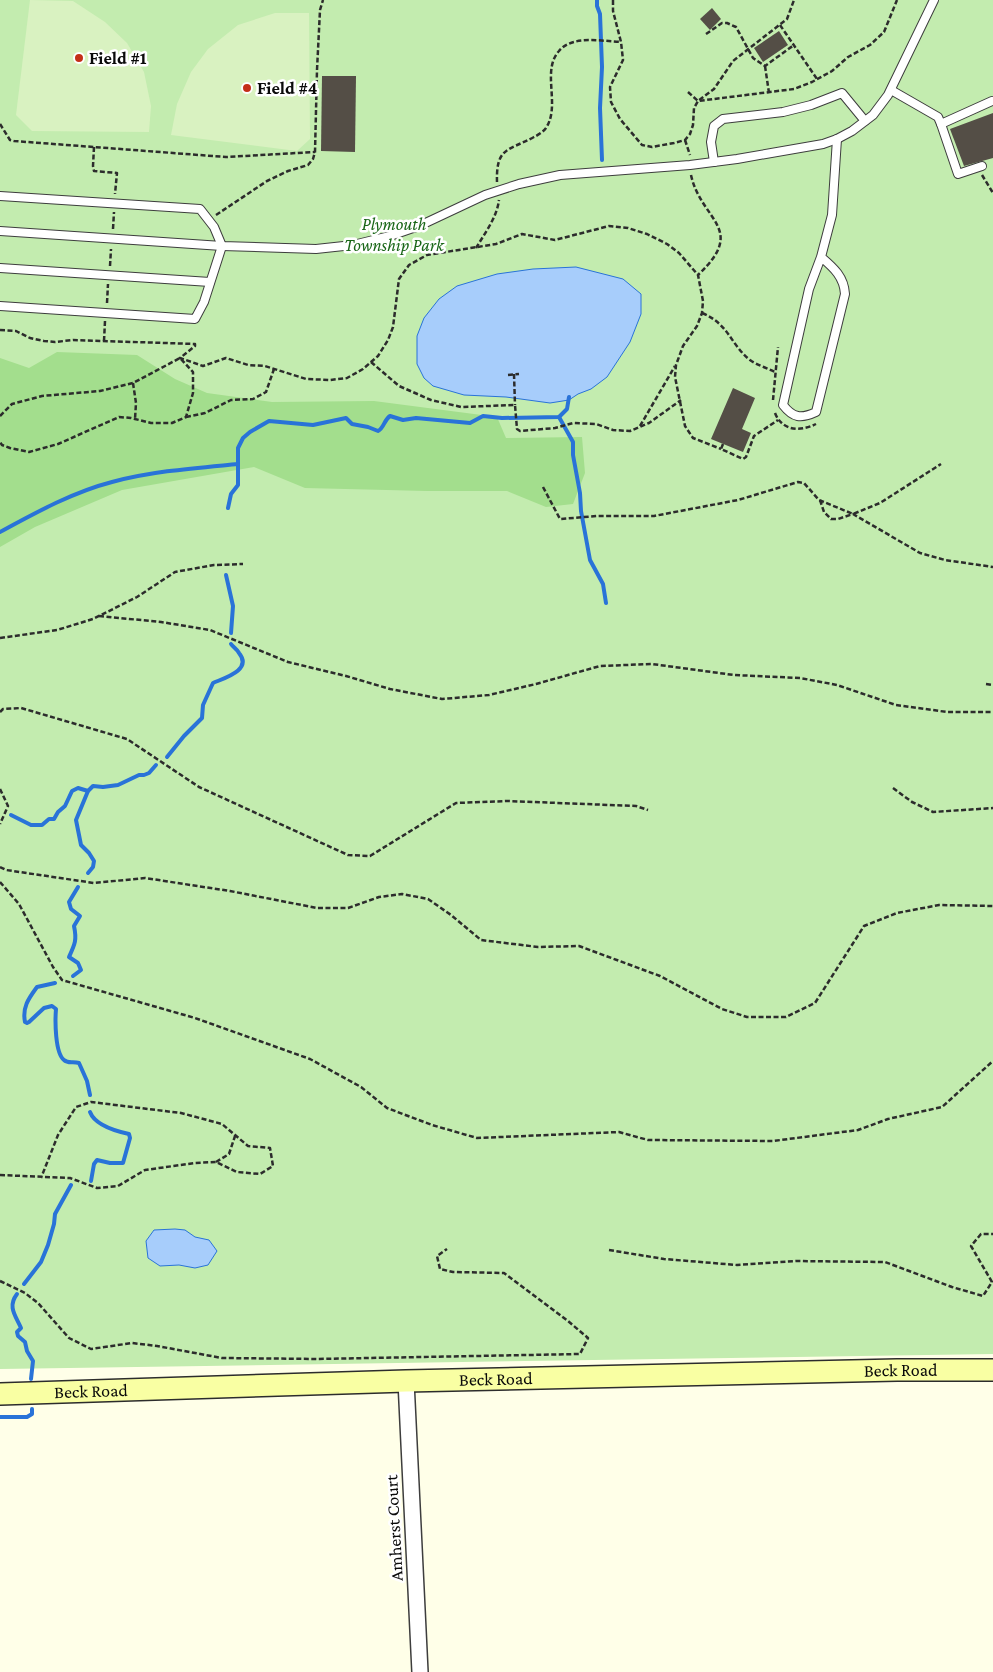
<svg xmlns="http://www.w3.org/2000/svg" width="993" height="1672" font-family="'Crimson Pro',serif">
<style>
.green{fill:#c3ecaf}
.forest{fill:#a3de8d}
.pitch{fill:#d9f2c1}
.water{fill:#a7cdfb;stroke:#2973d8}
.lines{fill:none;stroke-linecap:round;stroke-linejoin:round}
.stream{stroke:#2973d8;stroke-width:4}
.building{fill:#544e46}
.service-casing{stroke:#3d3d3d;stroke-width:10}
.minor-casing{stroke:#3d3d3d;stroke-width:18}
.secondary-casing{stroke:#2c2c2c;stroke-width:24}
.path{stroke:#2c2c2c;stroke-width:2.5;stroke-dasharray:5 2.5;stroke-linecap:butt}
.service{stroke:#fff;stroke-width:8}
.minor{stroke:#fff;stroke-width:15}
.secondary{stroke:#f9ffa3;stroke-width:21}
.poi-dot{fill:#c42f18;stroke:#fff;stroke-width:2}
.labels{text-anchor:middle;stroke-width:5;stroke-linejoin:round;paint-order:stroke}
.poi-label{font-size:18px;font-weight:bold;fill:#0a0a0a;stroke:#fff;text-anchor:start}
.park-label{font-size:18px;font-style:italic;fill:#196617;stroke:#fff}
.street-label{font-size:18px;fill:#0a0a0a;stroke:#fff}
</style>
<rect width="100%" height="100%" fill="#ffffe8"/>
<!-- green -->
<polygon class="green" points="0,0 993,0 993,1354 0,1369"/>
<!-- forest -->
<polygon class="forest" points="57,352 137,355 175,379 207,393 272,402 374,401 497,417 506,438 582,437 585,473 573,504 546,507 507,491 427,491 305,488 254,467 122,490 35,527 0,547 0,358 29,368"/>
<!-- pitch -->
<g class="pitch">
<polygon points="30,0 73,1 105,22 127,43 144,72 151,106 149,132 32,131 16,115"/>
<polygon points="275,13 309,13 310,139 297,151 171,135 177,104 191,72 208,49 238,25"/>
</g>
<!-- water -->
<g class="water">
<polygon points="576,267 623,279 641,294 641,314 630,342 607,377 591,389 578,394 569,400 550,403 506,397 464,395 433,386 424,378 417,364 417,336 424,318 439,299 457,286 497,274 533,269"/>
<polygon points="175,1229 185,1230 195,1237 209,1240 217,1251 208,1265 195,1268 179,1265 160,1266 148,1258 146,1241 154,1230"/>
</g>
<g class="lines">
<!-- stream -->
<g class="stream">
<polyline points="597,0 597,6 600,14 602,67 600,108 602,160"/>
<polyline points="559,417 573,442 573,455 580,493 581,511 590,560 603,584 606,603"/>
<path d="M228,508L231,494L238,485V448L243,438L250,432L269,421L313,425L346,418L352,424L368,427L378,431C384,428 384,420 390,416L403,420L416,418L470,423L483,416L502,418L559,417L567,409L569,397"/>
<path d="M0,532C35,513 73,492 112,482C153,471 196,468 238,464"/>
<polyline points="226,575 233,606 231,633"/>
<path d="M167,757L184,736L202,718L203,705L213,683C224,678 253,670 239,653C237,649 233,647 231,644"/>
<polyline points="11,815 31,825 42,825 49,819 54,819 58,812 65,806 72,791 78,788 88,791"/>
<polyline points="88,873 93,867 94,861 89,853 81,845 76,820 88,791 93,786 103,787 118,785 139,775 144,775 149,773 156,765"/>
<path d="M73,976L81,970L78,963L69,957C75,944 77,940 74,926L80,916L71,909L69,902L78,887"/>
<path d="M55,983L37,987C29,998 22,1007 25,1022L27,1023L29,1022L44,1008L52,1006L56,1009C55,1021 55,1053 64,1060C68,1064 73,1061 79,1063L87,1081L90,1095"/>
<path d="M90,1112C95,1125 115,1131 129,1134L130,1138L123,1163H110L97,1160L94,1164L91,1181"/>
<polyline points="24,1284 41,1262 48,1245 54,1224 55,1214 71,1185"/>
<path d="M17,1294C7,1307 16,1316 21,1328L17,1332L18,1336L25,1342L27,1351L33,1361L31,1379"/>
<polyline points="0,1417 27,1417 32,1414 32,1409"/>
</g>
</g>
<!-- building -->
<g class="building">
<polygon points="712,8 721,19 710,30 700,19"/>
<polygon points="779,31 788,45 763,62 754,48"/>
<polygon points="322,76 356,76 355,152 321,151"/>
<polygon points="993,113 993,158 964,166 950,129"/>
<polygon points="733,388 755,398 742,429 751,433 743,452 711,439"/>
</g>
<g class="lines">
<defs>
<g id="service">
<polyline points="891,90 938,117 941,124 992,101"/>
<polyline points="941,124 958,174 982,166"/>
<polyline points="714,162 711,142 714,126 723,119 783,112 811,105 842,93 865,121"/>
<polyline points="0,196 200,209 214,227 222,246 204,302 195,319 0,306"/>
<polyline points="0,231 222,246 316,249 353,245 390,236 419,226 485,195 519,184 560,175 690,165 737,159 823,144 837,139 852,131 873,115 888,95 934,0"/>
<path d="M821,257C834,268 844,277 845,294L816,412C801,419 793,418 783,405L809,289L821,257L832,215L837,139"/>
<polyline points="0,268 210,282"/>
</g>
<polyline id="minor" points="406,1381 420,1672"/>
<g id="secondary">
<path id="s1" d="M0,1394L406,1381L897,1370H993"/>
</g>
</defs>
<!-- service casing -->
<use href="#service" class="service-casing"/>
<!-- minor casing -->
<use href="#minor" class="minor-casing"/>
<!-- secondary casing -->
<use href="#secondary" class="secondary-casing"/>
<!-- path -->
<g class="path">
<polyline points="613,0 613,11 621,42 623,60 610,87 611,102 620,119 642,145 652,147 674,143 685,140 690,134 693,125 694,108 698,101 794,89 812,82 832,71 848,57 870,45 884,32 897,0"/>
<polyline points="780,25 817,79"/>
<polyline points="706,34 722,23 727,23 736,27 753,58 765,66 794,45"/>
<polyline points="765,66 769,93"/>
<polyline points="688,92 698,101 714,89 733,61 787,19 794,0"/>
<polyline points="0,124 10,140 14,141 226,157 315,152"/>
<polyline points="685,140 690,155"/>
<polyline points="94,147 93,166 94,171 117,173 115,194"/>
<path d="M691,175C701,221 748,228 698,275"/>
<polyline points="982,175 993,193"/>
<path d="M497,182C496,147 508,151 534,137C538,135 543,132 546,128C561,105 541,71 559,51C572,35 602,41 621,42"/>
<polyline points="216,215 267,181 288,171 308,165 313,159 315,152 317,70 320,10 323,0"/>
<polyline points="113,229 114,212"/>
<path d="M476,248C485,233 497,217 499,200"/>
<polyline points="110,266 111,249"/>
<polyline points="107,303 108,284"/>
<path d="M702,313C729,324 730,344 750,360C757,365 767,368 775,372"/>
<polyline points="0,330 16,331 30,338 44,341 55,342 73,340 195,344 195,346 180,358 203,366 226,358 248,365 265,366 306,379 330,380 347,378 363,369 378,356 388,340 393,327 399,279 409,265 427,255 496,244 522,234 555,240 609,226 628,228 647,234 667,244 679,253 698,275 703,301 702,313 697,326 683,346 676,365 675,377 685,426 693,438 721,449"/>
<polyline points="104,341 105,321"/>
<polyline points="371,362 399,386 431,400 461,407 515,405 517,429 520,431 555,428 573,423 596,424 613,430 630,431 649,423 681,400"/>
<polyline points="514,374 515,405"/>
<polyline points="508,375 519,374"/>
<polyline points="133,383 136,403 135,419"/>
<polyline points="773,400 778,347"/>
<path d="M775,413C782,431 800,432 816,424"/>
<polyline points="0,416 12,404 42,396 100,391 133,383 180,358 193,372 193,393 186,417 172,423 151,423 131,418 119,417 58,444 29,452 10,448 2,445 0,442"/>
<polyline points="186,417 205,413 231,400 253,399 266,392 274,369"/>
<polyline points="640,426 675,366"/>
<polyline points="723,444 721,449 743,459 746,457 754,436 778,420"/>
<polyline points="543,487 560,519 597,516 654,516 738,500 798,482 804,483 819,500 853,514 880,503 941,464"/>
<polyline points="820,500 824,512 831,519 838,519 853,514 920,553 945,560 993,567"/>
<polyline points="99,616 161,622 210,630 288,662 346,676 390,689 442,699 489,695 536,684 600,666 652,664 734,675 800,678 837,685 896,705 947,712 993,712"/>
<polyline points="0,638 57,630 93,619 137,597 175,572 214,565 243,564"/>
<polyline points="986,684 993,685"/>
<polyline points="0,712 3,709 21,708 127,739 199,787 348,855 370,856 456,803 507,801 636,806 648,810"/>
<polyline points="893,788 912,802 933,812 993,808"/>
<polyline points="0,789 8,806 0,824"/>
<polyline points="0,867 6,870 94,883 145,878 230,891 317,908 348,908 379,897 402,894 428,899 451,915 481,940 538,947 579,946 660,976 722,1009 747,1017 786,1017 815,1003 864,926 897,913 939,905 993,906"/>
<polyline points="0,882 19,904 53,967 62,980 195,1018 310,1059 361,1087 387,1108 432,1125 477,1138 619,1132 648,1140 773,1141 858,1130 888,1119 942,1107 993,1061"/>
<polyline points="216,1162 229,1154 235,1136"/>
<polyline points="0,1175 70,1178 97,1188 118,1186 145,1170 195,1163 216,1162 237,1172 260,1174 273,1166 270,1148 248,1146 222,1124 181,1113 91,1102 76,1107 58,1135 41,1178"/>
<polyline points="609,1250 664,1259 737,1265 796,1261 885,1262 952,1287 983,1296 992,1282 971,1246 981,1234 993,1234"/>
<polyline points="0,1281 25,1293 38,1303 69,1338 91,1349 132,1343 157,1346 222,1358 317,1359 580,1354 588,1338 568,1321 504,1273 453,1272 440,1269 437,1256 447,1249"/>
</g>
<!-- service -->
<use href="#service" class="service"/>
<!-- minor -->
<use href="#minor" class="minor"/>
<!-- secondary -->
<use href="#secondary" class="secondary"/>
</g>
<!-- markers -->
<g class="poi-dot">
<circle cx="79" cy="58" r="5"/>
<circle cx="247" cy="88" r="5"/>
</g>
<g class="labels">
<!-- poi labels -->
<g class="poi-label">
<text x="89" y="64">Field #1</text>
<text x="257" y="94">Field #4</text>
</g>
<!-- park labels -->
<g class="park-label">
<text x="394" y="230">Plymouth<tspan x="394" dy="21">Township Park</tspan></text>
</g>
<!-- street labels -->
<g class="street-label">
<text dy="6" stroke="none"><textPath href="#s1" startOffset="901">Beck Road</textPath></text>
<text dy="6" stroke="none"><textPath href="#s1" startOffset="496">Beck Road</textPath></text>
<text dy="6" stroke="none"><textPath href="#s1" startOffset="91">Beck Road</textPath></text>
<text transform="translate(394 1528) rotate(-93)" y="6">Amherst Court</text>
</g>
</g>
</svg>
